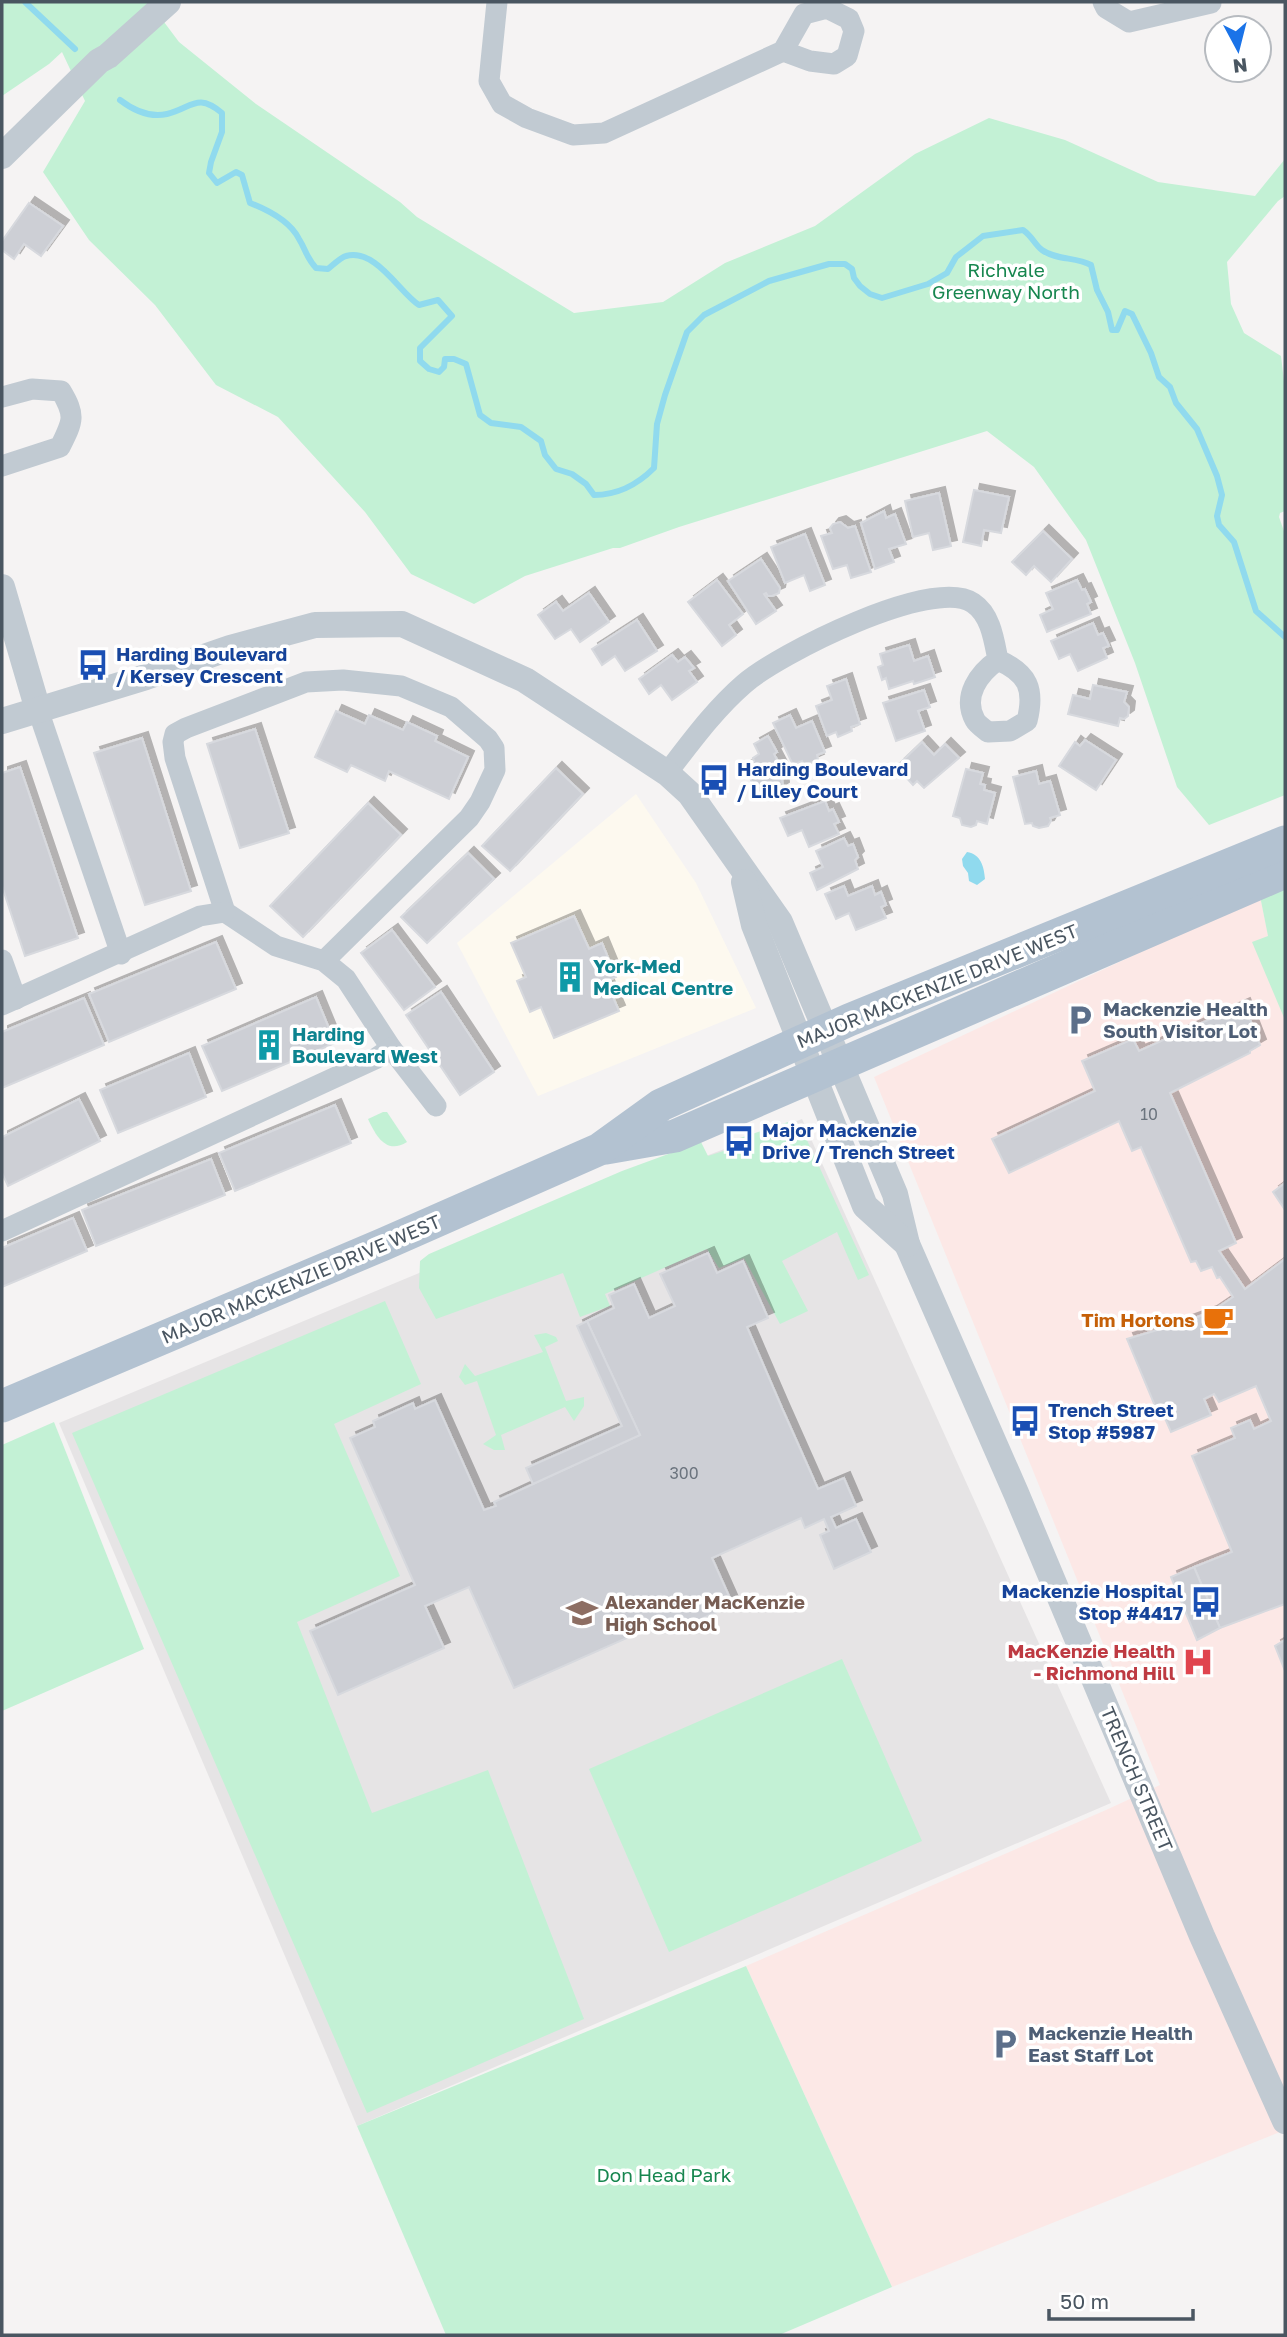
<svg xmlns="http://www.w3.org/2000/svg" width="1287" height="2337" font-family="'Golos Text',sans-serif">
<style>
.commercial{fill:#fdf9ef}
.education{fill:#e6e4e5}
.medical{fill:#fce8e6}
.green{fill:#c3f1d5}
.water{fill:#90daee}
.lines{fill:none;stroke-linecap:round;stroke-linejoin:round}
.stream{stroke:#90daee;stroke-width:6}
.building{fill:#cdcfd5;stroke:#d7d9de;stroke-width:2;filter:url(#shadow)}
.minor{stroke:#c1cad2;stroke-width:21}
.tertiary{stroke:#c1cad2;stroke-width:26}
.primary{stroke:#b3c2d1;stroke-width:33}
.labels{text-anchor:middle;stroke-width:7;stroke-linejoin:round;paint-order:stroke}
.number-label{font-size:16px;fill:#6b747e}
.park-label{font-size:19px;fill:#17864f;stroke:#fff}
.transit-label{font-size:19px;font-weight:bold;fill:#164399;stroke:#fff;text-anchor:start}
.culture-label{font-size:19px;font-weight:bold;fill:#0d838f;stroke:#fff;text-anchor:start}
.street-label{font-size:19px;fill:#4a5661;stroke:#fff}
.service-label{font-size:19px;font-weight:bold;fill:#4e5e75;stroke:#fff;text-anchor:start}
.food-label{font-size:19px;font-weight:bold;fill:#c56008;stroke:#fff;text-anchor:end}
.education-label{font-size:19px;font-weight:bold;fill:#785e54;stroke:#fff;text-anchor:start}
.health-label{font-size:19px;font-weight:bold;fill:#be3a42;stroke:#fff;text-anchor:end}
</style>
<defs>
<filter id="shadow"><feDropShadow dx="6" dy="-6" stdDeviation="0" flood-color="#0004"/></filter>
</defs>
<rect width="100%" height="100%" fill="#f5f3f3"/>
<!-- commercial -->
<polygon class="commercial" points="636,794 696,883 756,1008 538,1096 457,943"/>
<!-- education -->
<polygon class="education" points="802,1119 1111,1803 357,2126 59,1423 628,1186"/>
<!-- medical -->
<polygon class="medical" points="1260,896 1275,968 1285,994 1285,2130 892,2287 746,1966 1106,1810 1160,1785 874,1077"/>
<!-- green -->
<g class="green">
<polygon points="2,2 149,2 179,42 256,104 400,202 417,217 574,313 663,302 725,263 815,226 915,154 989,118 1065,140 1158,182 1255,196 1285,159 1285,196 1278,201 1227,262 1231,304 1244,333 1281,356 1285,390 1285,511 1280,513 1279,517 1285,534 1285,795 1209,825 1177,787 1135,663 1086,540 1034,467 987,431 679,527 620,548 613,548 525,576 474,604 411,574 365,512 278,417 216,385 155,305 89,240 43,172 85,101 62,52 49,64 2,96"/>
<polygon points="1285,882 1285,1020 1252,942 1268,936 1260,896"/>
<path d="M383,1112H387L407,1142C386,1155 376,1136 368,1119Z"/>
<polygon points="788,1122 806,1138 869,1275 858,1280 837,1232 782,1261 808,1311 780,1324 744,1258 719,1268 707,1249 605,1294 610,1306 580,1317 563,1273 436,1319 419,1288 420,1261 429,1254 622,1171 701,1142 708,1156 742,1145 740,1138"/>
<polygon points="385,1301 421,1384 334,1424 400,1576 297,1622 372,1813 488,1770 584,2019 367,2113 72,1433"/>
<polygon points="546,1333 556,1337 558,1341 545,1347 566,1401 584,1397 584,1406 574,1421 565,1407 501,1435 505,1450 494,1450 483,1444 496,1435 477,1381 465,1385 459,1377 465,1364 475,1376 543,1352 534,1335"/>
<polygon points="54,1422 144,1649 2,1711 2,1445"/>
<polygon points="842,1659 922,1841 669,1952 589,1769"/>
<polygon points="746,1966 892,2287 779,2335 446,2335 357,2126"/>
</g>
<!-- water -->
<path class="water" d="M967,852C981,854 984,867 985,879L977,885L969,881L968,873L963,866L962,859Z"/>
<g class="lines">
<!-- stream -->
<g class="stream">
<polyline points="25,2 75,49"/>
<path d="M120,100C133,110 149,118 167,114C192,108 197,92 222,113V132L211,162L209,173L217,183L236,172L242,175L250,203C268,210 290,221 299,239C306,250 306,257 316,268L328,269C333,265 341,257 346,256C376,248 399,292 419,305L438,300L452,316L420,348V361L429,369L439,372L444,367L445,359H454L466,364L480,415L491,423L521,427L541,441L545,455L556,469L572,474L586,484L594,495C617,495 638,484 654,468L657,424L665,395L687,332L704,315L769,281L829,264H845L852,269L854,278L860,286L870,294L882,298L928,284L947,273L956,257L983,236L1023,230C1032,236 1035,245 1042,250C1056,260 1076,257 1091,265L1097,290L1108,312L1112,330H1117L1125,311L1132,314L1151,353L1159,377L1170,387L1176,403L1197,429L1217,476L1222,495L1217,516L1219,525L1234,542L1256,611L1285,637"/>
</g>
</g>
<!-- building -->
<g class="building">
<polygon points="29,203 63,226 41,256 24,244 14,259 2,250 2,241"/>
<polygon points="974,490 1009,497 1001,533 984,530 981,546 963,542"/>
<polygon points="939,493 951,546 933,550 929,533 913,537 905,501"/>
<polygon points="884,511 886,518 895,514 906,544 889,549 894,562 875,569 861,523"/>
<polygon points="840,522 848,528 855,526 871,572 851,578 847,565 833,569 821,536 832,533 830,528 833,524"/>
<polygon points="1043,531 1072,559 1051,582 1034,566 1026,575 1012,562"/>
<polygon points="805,534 825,585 810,591 804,575 785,583 771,547"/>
<polygon points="761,559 780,588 779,593 772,596 768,596 766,593 764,594 776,611 756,624 728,581"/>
<polygon points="717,580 743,614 729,625 736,635 722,646 688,602"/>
<polygon points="1077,580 1082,590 1085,589 1091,602 1087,604 1091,614 1047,632 1040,615 1053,609 1046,593"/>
<polygon points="589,593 609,622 580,642 571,629 555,639 538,615 556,602 563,611"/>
<polygon points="637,620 657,651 625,671 615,656 602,665 592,649"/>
<polygon points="1093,623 1098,635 1103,633 1109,646 1103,648 1107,658 1078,671 1070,654 1059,659 1051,641"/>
<polygon points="909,645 914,661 928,656 935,677 914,684 913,681 889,689 886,678 882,680 878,667 883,665 880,654"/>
<polygon points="672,655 678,662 685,657 694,668 689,671 697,682 672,700 661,685 649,694 639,679"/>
<polygon points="846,679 860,724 851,727 852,731 838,737 836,732 827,736 816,706 832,700 827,686"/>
<polygon points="1093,685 1127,692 1124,702 1129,707 1128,716 1124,719 1120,718 1118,726 1068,714 1073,695 1090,699"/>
<polygon points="924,690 930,707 918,711 925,731 896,741 883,703"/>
<polygon points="336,711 365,724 369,715 403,730 407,722 437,736 435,741 468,757 449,799 389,771 385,781 351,765 347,772 315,757"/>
<polygon points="790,715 796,728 812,721 825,752 817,755 818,760 804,766 802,761 793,765 773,723"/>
<polygon points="255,729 289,833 240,848 207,744"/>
<polygon points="768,736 777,752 774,754 786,777 782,779 783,788 775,793 770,793 768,788 758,793 744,767 754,761 753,758 759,754 754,744"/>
<polygon points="142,738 191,891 145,905 94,753"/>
<polygon points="1085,740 1116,760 1096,790 1059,766 1075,742 1080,746"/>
<polygon points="922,742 934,755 945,744 959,758 924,788 917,781 913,785 904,775 907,772 899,764"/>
<polygon points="20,767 78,938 25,956 2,886 2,773"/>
<polygon points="556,768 583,794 510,871 482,846"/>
<polygon points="966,769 983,773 980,784 985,785 984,790 995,793 987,824 977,821 976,825 971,827 962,825 960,818 953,816"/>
<polygon points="1036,771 1039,784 1050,781 1060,815 1050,818 1051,821 1048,826 1039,828 1033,826 1032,823 1025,824 1013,777"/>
<polygon points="825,801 829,811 833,809 839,822 834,824 839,834 809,847 802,830 788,836 780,818"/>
<polygon points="368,803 401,835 303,937 270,906"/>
<polygon points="844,838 848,846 853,844 858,857 855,860 858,869 817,890 810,873 823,867 816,851"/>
<polygon points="468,853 494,879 427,943 401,917"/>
<polygon points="844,886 848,896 872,886 875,895 881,892 886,905 881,907 886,918 856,930 849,913 836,919 825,894"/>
<polygon points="574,916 589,949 602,943 616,977 606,981 619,1011 554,1038 541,1007 530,1012 517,981 526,977 511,943"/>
<polygon points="392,930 435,987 404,1010 361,953"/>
<polygon points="216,942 236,989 109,1042 89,994"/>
<polygon points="441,992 494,1072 460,1095 406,1015"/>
<polygon points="316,997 335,1043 222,1091 202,1046"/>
<polygon points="84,998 104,1045 2,1088 2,1032"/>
<polygon points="1244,1004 1260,1045 1250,1051 1250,1053 1170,1093 1236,1243 1219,1251 1245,1289 1285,1259 1285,1604 1220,1628 1194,1567 1232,1552 1192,1456 1235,1438 1231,1428 1250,1420 1254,1429 1271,1421 1256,1386 1219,1402 1214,1394 1204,1399 1211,1415 1171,1432 1164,1416 1160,1418 1127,1339 1181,1323 1211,1312 1233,1297 1220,1277 1217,1278 1212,1267 1201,1271 1196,1261 1191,1262 1141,1147 1132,1151 1119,1121 1009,1173 992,1139 1095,1091 1082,1061 1133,1039 1139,1051"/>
<polygon points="189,1053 206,1097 118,1133 100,1090"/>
<polygon points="79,1099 100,1141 8,1186 2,1173 2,1137"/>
<polygon points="335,1105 351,1143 235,1191 219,1153"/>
<polygon points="211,1159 225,1195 96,1246 82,1210"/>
<polygon points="1285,1183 1285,1210 1273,1192"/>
<polygon points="73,1218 87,1251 2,1287 2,1248"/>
<polygon points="708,1253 717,1273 743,1261 768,1318 747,1327 782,1408 818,1489 844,1478 856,1506 831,1517 836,1528 856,1519 871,1552 834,1569 820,1535 829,1531 824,1519 805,1528 801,1518 712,1558 733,1605 676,1630 674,1627 668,1629 665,1621 514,1688 469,1587 425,1606 444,1648 338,1695 310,1631 415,1585 350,1438 375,1427 373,1421 413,1403 415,1409 435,1400 484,1510 496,1506 494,1502 640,1435 587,1321 614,1308 609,1295 634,1284 649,1318 675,1306 660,1274"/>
<polygon points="587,1321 640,1435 533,1484 526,1468 622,1426 577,1326"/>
<polygon points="1194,1567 1220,1628 1197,1640 1171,1577"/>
<polygon points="1285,1640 1285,1671 1275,1646"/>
</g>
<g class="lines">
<!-- minor -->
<g class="minor">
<polyline points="497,2 489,81 502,104 527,118 573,135 604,133 783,51 804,14 827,8 849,19 854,31 847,56 834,64 810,61 783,51"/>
<polyline points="1103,2 1106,8 1129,22 1211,3"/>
<path d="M2,397L32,389L61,391C76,416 73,421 60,447L2,466"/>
<polyline points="38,710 121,954"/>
<path d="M667,773C691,742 714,710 744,684C778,654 933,576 973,603C991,615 994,640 998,660C979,673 962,696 975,720C977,724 984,729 988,732L1010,731L1027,721C1035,689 1028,673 998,660"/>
<polyline points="2,960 16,999"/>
<polyline points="324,961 469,818 480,802 495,770 494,748 488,739 451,707 401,686 343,680 306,682 186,728 175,734 173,742 175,758 225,912 276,946 324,961 346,979 391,1048 436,1106"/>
<polyline points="2,1005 200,916 225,912"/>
<polyline points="2,1231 375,1059 391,1048"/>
</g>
<!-- tertiary -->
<g class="tertiary">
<polyline points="2,156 99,61 108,56 168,2"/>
<polyline points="2,587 38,710"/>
<polyline points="2,721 146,677 230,648 315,625 402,624 525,680 667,773 690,794 780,922 895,1194 907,1244 1016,1493 1202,1936 1285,2121"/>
<polyline points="744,882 754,925 865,1206 907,1244"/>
</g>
<!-- primary -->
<g class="primary">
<polyline points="606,1148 675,1136 1285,872"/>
<polyline points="2,1406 384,1244 600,1149 661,1105 849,1020 1285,842"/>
</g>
</g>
<!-- icons -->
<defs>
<symbol id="bus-bare" viewBox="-9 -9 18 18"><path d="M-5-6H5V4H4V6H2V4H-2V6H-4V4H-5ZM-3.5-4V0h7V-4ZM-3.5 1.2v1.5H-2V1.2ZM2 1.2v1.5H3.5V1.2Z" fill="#1a4fb4" stroke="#fff" stroke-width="2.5" paint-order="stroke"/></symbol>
<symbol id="building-bare" viewBox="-9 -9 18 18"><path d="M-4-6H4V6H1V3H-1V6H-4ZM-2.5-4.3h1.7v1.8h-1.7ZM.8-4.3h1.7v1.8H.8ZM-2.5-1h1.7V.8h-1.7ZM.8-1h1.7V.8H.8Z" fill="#0f9aa8" stroke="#fff" stroke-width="2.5" paint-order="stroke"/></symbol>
<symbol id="parking-bare" viewBox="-9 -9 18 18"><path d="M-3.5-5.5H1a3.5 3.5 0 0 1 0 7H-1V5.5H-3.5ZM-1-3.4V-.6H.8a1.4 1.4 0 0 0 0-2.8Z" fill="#5c6f8a" stroke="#fff" stroke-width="2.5" paint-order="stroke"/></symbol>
<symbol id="cafe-bare" viewBox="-9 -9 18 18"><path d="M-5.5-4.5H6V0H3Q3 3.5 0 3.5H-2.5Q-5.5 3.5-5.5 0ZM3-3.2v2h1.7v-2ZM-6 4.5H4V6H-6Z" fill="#e8710a" stroke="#fff" stroke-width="2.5" paint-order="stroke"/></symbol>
<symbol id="school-bare" viewBox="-9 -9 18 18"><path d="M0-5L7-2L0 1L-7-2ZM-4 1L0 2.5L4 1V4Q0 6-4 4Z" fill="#8d6e63" stroke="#fff" stroke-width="2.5" paint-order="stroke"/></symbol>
<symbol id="hospital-bare" viewBox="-9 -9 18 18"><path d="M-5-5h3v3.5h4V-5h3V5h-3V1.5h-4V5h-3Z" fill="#e0444e" stroke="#fff" stroke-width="2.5" paint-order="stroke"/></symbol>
</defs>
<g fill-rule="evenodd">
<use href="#bus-bare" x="71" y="643" width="44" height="44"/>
<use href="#bus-bare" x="692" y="758" width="44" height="44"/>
<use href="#building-bare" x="548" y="955" width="44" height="44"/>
<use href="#parking-bare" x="1058" y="998" width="44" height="44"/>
<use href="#building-bare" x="247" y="1023" width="44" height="44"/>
<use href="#bus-bare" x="717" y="1119" width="44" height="44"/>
<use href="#cafe-bare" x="1196" y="1298" width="44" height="44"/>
<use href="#bus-bare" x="1003" y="1399" width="44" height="44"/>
<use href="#bus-bare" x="1184" y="1580" width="44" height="44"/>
<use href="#school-bare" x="560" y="1591" width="44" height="44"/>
<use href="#hospital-bare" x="1176" y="1640" width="44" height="44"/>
<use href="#parking-bare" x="983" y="2022" width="44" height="44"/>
</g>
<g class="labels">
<!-- number labels -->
<g class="number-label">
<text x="1149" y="1120">10</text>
<text x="684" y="1479">300</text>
</g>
<!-- park labels -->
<g class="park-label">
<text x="1006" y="277">Richvale<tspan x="1006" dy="22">Greenway North</tspan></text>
<text x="664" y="2182">Don Head Park</text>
</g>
<!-- transit labels -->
<g class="transit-label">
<text x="116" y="661">Harding Boulevard<tspan x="116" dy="22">/ Kersey Crescent</tspan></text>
<text x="737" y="776">Harding Boulevard<tspan x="737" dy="22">/ Lilley Court</tspan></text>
<text x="762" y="1137">Major Mackenzie<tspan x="762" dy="22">Drive / Trench Street</tspan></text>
<text x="1048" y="1417">Trench Street<tspan x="1048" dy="22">Stop #5987</tspan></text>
<text x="1183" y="1598" text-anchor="end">Mackenzie Hospital<tspan x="1183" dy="22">Stop #4417</tspan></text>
</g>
<!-- culture labels -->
<g class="culture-label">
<text x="593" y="973">York-Med<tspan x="593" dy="22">Medical Centre</tspan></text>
<text x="292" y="1041">Harding<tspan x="292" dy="22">Boulevard West</tspan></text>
</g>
<!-- street labels -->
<g class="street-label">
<text transform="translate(937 986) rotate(-22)" y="7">MAJOR MACKENZIE DRIVE WEST</text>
<text transform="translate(301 1279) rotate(-23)" y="7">MAJOR MACKENZIE DRIVE WEST</text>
<text transform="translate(1137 1779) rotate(67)" y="7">TRENCH STREET</text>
</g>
<!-- service labels -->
<g class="service-label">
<text x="1103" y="1016">Mackenzie Health<tspan x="1103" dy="22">South Visitor Lot</tspan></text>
<text x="1028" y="2040">Mackenzie Health<tspan x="1028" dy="22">East Staff Lot</tspan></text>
</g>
<!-- food labels -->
<g class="food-label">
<text x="1195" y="1327">Tim Hortons</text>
</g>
<!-- education labels -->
<g class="education-label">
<text x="605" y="1609">Alexander MacKenzie<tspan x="605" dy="22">High School</tspan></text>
</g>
<!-- health labels -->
<g class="health-label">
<text x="1175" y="1658">MacKenzie Health<tspan x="1175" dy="22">- Richmond Hill</tspan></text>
</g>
</g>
<!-- border -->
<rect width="1287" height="2337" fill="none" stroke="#4a5661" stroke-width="7"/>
<!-- north arrow -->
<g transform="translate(1238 49) rotate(173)"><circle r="33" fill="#ffffff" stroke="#b7bbc0" stroke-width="2"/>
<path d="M0-5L12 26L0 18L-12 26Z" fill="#1a73e8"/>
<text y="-10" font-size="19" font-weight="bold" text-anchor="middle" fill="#4a5661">N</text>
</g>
<!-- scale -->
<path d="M1049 2309v10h144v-10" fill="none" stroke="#4a5661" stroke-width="3.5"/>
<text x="1060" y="2309" font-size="21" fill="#4a5661" stroke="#ffffff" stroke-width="5" paint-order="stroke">50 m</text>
</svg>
